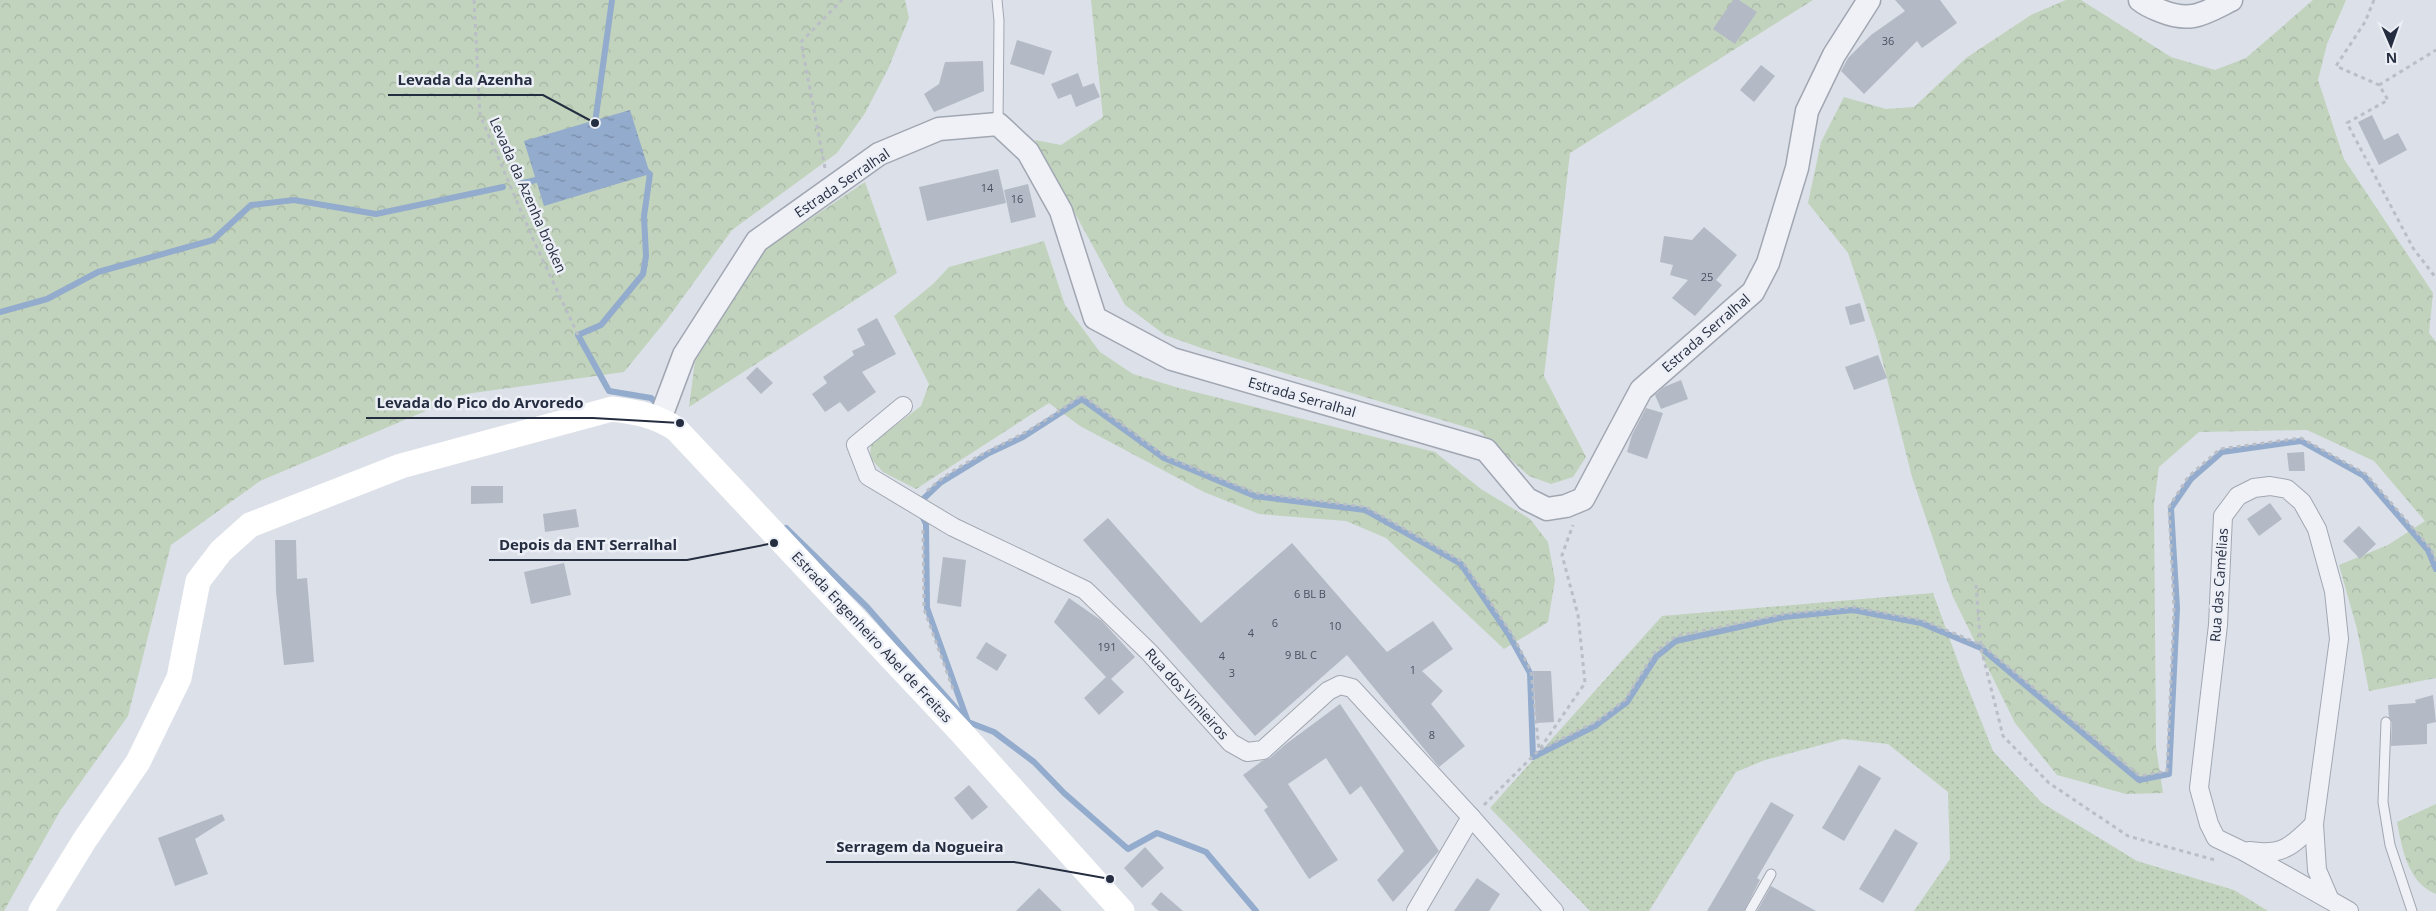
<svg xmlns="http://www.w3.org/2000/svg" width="2436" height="911" font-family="'Open Sans',sans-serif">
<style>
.grass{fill:url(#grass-dots)}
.forest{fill:url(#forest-crowns)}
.water{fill:url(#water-ripples)}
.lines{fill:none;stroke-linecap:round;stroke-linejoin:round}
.stream{stroke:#93abcc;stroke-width:6}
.building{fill:#b3b9c5}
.service-casing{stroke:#a1a7b2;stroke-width:11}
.minor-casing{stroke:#a1a7b2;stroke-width:20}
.tertiary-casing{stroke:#a1a7b2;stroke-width:25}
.path{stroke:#babec7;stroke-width:3;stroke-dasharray:4 4;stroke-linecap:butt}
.service{stroke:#eff1f6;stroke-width:9}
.minor{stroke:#eff1f6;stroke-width:18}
.tertiary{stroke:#eff1f6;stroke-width:22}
.secondary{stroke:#fff;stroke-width:25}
.labels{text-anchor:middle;stroke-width:5;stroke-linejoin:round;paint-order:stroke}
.number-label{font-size:11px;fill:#485061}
.street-label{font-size:14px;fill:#252d40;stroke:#eceff6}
.leader{fill:none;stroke:#252d40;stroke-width:2}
.callout-dot{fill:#252d40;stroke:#eceff6;stroke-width:2}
.callout-label{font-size:15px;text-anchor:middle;font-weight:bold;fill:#252d40;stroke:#eceff6;stroke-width:5;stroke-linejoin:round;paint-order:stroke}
</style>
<defs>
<pattern id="grass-dots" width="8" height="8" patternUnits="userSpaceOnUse" patternTransform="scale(1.25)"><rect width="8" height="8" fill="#c1d3bd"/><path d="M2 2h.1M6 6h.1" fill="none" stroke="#a6b5a4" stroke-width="1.8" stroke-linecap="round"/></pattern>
<pattern id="forest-crowns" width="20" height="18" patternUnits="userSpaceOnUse" patternTransform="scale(1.25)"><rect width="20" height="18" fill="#c1d3bd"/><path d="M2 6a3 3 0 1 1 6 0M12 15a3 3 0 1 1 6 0" fill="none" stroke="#a6b5a4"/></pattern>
<pattern id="water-ripples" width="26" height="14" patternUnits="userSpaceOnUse" patternTransform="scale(1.25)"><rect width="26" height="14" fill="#93abcc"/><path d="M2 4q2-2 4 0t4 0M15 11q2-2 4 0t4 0" fill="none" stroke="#788ca7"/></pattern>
</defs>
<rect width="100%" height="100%" fill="#dce0e8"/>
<!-- grass -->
<polygon class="grass" points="1933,593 1962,673 1993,751 2042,803 2137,861 2234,890 2268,911 1914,911 1950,859 1948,792 1888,744 1843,739 1765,760 1736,772 1649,911 1590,911 1490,808 1662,616"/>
<!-- forest -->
<g class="forest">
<polygon points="0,0 905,0 909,18 888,69 865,113 837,153 732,230 668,318 624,372 466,394 260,481 171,545 128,716 60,811 4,911 0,911"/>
<polygon points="1091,0 1813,0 1570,153 1544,376 1586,457 1573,477 1551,484 1529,476 1479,431 1204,349 1165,335 1125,305 1035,140 1061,145 1103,117"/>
<polygon points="2066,0 2081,0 2171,57 2215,70 2246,58 2313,0 2346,0 2327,44 2318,80 2344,159 2433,293 2429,333 2436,342 2436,678 2369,691 2357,629 2339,565 2388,545 2425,521 2374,461 2307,430 2199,432 2159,467 2154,504 2156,747 2163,793 2126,794 2057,775 2015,723 1953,597 1912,477 1878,343 1848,253 1808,203 1821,142 1844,97 1886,109 1914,107 1966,58 2031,15"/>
<polygon points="865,182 897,273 689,407 695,361 764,250"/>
<polygon points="1044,241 1065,305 1100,352 1133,374 1179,388 1435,452 1481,489 1530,519 1548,542 1555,580 1548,622 1504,649 1386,538 1346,521 1259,514 1204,492 1080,426 1049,403 916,489 883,472 870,458 871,444 921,406 929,384 894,316 933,284 949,267"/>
<path d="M2436,804V894C2408,883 2402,849 2397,822Z"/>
</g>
<!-- water -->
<polygon class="water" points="630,110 650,174 544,206 524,141"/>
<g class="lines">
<!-- stream -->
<g class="stream">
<polyline points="595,123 612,0"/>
<polyline points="645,170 650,174 644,216 646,256 643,274 601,325 578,335 609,391 651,398 660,406"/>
<polyline points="518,184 536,180 542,174"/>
<polyline points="0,312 47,299 98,272 213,240 251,205 294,200 376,214 503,187"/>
<polyline points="918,504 940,483 989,453 1023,437 1082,399 1164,458 1255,496 1365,510 1461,564 1509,635 1530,673 1533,757 1595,726 1627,702 1656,657 1676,641 1784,617 1853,610 1921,623 1981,648 2139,780 2169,774 2177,608 2171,508 2191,479 2222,452 2301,441 2364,476 2428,550 2436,569"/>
<polyline points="921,514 926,524 927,608 968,722"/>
<polyline points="786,528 867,607 968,722 994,732 1034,762 1064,793 1128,849 1157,833 1206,852 1256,911"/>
</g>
</g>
<!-- building -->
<g class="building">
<polygon points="1733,0 1739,0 1757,12 1735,44 1713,29"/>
<polygon points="1895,0 1940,0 1957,23 1922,48 1917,41 1864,94 1841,71 1848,58 1871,35 1905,11"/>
<polygon points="1017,40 1052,51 1044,75 1010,64"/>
<polygon points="983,61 984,91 934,112 924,94 939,84 945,62"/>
<polygon points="1761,65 1775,76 1754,102 1740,90"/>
<polygon points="1078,73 1083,87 1094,83 1100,97 1076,107 1071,94 1058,99 1051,84"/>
<polygon points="2372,115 2384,140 2398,133 2407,150 2379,165 2358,122"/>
<polygon points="998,169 1006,203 927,221 919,187"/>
<polygon points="1028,184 1036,217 1011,223 1004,190"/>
<polygon points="1704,227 1737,255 1716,280 1722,285 1695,316 1672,298 1688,280 1670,275 1673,265 1660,262 1664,236 1692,240"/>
<polygon points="1860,303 1865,321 1850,325 1845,307"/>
<polygon points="877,318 896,354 862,372 876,392 848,412 840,402 825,412 812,394 827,383 823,377 854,355 852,351 865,345 857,329"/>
<polygon points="1878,355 1887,378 1854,390 1845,367"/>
<polygon points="757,367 773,383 761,394 746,378"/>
<polygon points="1681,380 1688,399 1661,409 1655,395 1664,387"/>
<polygon points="1646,408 1663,413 1647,459 1627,452 1632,435"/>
<polygon points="2304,452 2305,471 2289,471 2287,453"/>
<polygon points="471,486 503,486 503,503 471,504"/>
<polygon points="2270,503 2282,519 2259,536 2247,519"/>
<polygon points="576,509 579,527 545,532 543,514"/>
<polygon points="1108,518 1201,623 1292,543 1387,652 1433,621 1453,649 1422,671 1443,691 1431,704 1465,746 1439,767 1347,655 1255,736 1083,540"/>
<polygon points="2359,526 2376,544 2360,559 2343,541"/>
<polygon points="275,540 296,540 297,579 307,578 314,662 284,665 276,592"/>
<polygon points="943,557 966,560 961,607 937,603"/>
<polygon points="564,563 571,595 531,604 524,572"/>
<polygon points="1069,598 1102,621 1135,657 1111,679 1124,692 1099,715 1084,698 1106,677 1054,622"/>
<polygon points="986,642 1007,655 997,671 976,658"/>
<polygon points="1533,671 1551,671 1554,722 1536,723"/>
<polygon points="2433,695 2436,722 2427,724 2427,744 2391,746 2392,722 2389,717 2388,705 2416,703 2415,700"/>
<polygon points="1340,704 1439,851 1393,902 1377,880 1404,851 1361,786 1350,795 1326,758 1288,784 1338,860 1309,879 1264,810 1268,807 1243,775 1262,761 1270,758 1286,744"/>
<polygon points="1859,765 1881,778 1844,841 1822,828"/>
<polygon points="969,785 988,807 972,820 954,798"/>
<polygon points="1771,802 1794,815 1757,878 1760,880 1744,911 1707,911"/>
<polygon points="222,814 225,820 195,839 208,874 175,886 158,838"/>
<polygon points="1895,829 1918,843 1883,903 1859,889"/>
<polygon points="1145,847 1164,868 1142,888 1124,868"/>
<polygon points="1477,878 1500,894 1489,911 1454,911"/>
<polygon points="1771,886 1816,911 1757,911"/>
<polygon points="1039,888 1062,911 1016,911"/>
<polygon points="1161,892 1183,911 1159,911 1151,904"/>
</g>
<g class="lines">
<defs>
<g id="service">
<polyline points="997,0 999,21 998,123"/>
<polyline points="2386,722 2383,802 2390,845 2412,911"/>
<polyline points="1750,911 1771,874"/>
</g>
<g id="minor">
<polyline points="903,406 856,445 868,476 953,527 1085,590 1149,652 1231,743 1247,752 1263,750 1328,691 1340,685 1352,688 1471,817 1554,911"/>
<path d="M2249,851C2282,856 2291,847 2314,824"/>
<polyline points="2329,898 2317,870 2314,824 2339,639 2334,591 2317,529 2302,502 2287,489 2270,486 2254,488 2238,496 2223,516 2218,625 2199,788 2209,824 2216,838 2243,851 2349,911"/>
<polyline points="1416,911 1471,817"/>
</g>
<g id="tertiary">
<path d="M2140,0C2146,5 2153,8 2161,11C2191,23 2203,14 2231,0"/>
<polyline points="660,419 684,355 757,241 879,154 939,129 998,124 1028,152 1061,211 1095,318 1172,359 1486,450 1527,499 1547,509 1566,506 1583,499 1641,390 1753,292 1768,263 1797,168 1807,111 1834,55 1869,0"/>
</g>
</defs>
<!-- service casing -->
<use href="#service" class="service-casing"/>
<!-- minor casing -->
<use href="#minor" class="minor-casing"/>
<!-- tertiary casing -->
<use href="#tertiary" class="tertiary-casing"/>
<!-- path -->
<g class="path">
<polyline points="474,0 480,115 533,239 578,335"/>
<polyline points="2374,0 2365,22 2336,66 2379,85 2388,100 2347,123 2413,248 2436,278"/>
<polyline points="2379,85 2436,50"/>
<polyline points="825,168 801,42 842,0"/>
<path d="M927,491C954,466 988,452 1020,435C1041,424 1062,409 1082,395L1165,456L1256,493L1366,507L1463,562L1512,634L1531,671L1539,750L1597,721L1625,700L1654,653L1676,636L1784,614L1853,607L1922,620L1982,645L2140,776L2167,771L2174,608L2169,507L2188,477L2220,449L2301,438L2366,474L2431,549L2436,561"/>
<polyline points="923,530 924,609 953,689"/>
<polyline points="1976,585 1981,648 2003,736 2049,783 2128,836 2215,860"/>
<polyline points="1484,805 1539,750 1585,683 1578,615 1562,555 1573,525"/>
</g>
<!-- service -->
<use href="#service" class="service"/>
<!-- minor -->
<use href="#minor" class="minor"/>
<!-- tertiary -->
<use href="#tertiary" class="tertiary"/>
<!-- secondary -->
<path class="secondary" d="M41,911L84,841L138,762L179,678L198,581L221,551L250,525L401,466L612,409C636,412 655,415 676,429L960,731L1122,911"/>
</g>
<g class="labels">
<!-- number labels -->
<g class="number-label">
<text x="1888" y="45">36</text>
<text x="987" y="192">14</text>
<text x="1017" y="203">16</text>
<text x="1707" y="281">25</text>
<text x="1310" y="598">6 BL B</text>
<text x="1275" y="627">6</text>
<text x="1335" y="630">10</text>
<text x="1251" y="637">4</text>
<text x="1107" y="651">191</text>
<text x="1301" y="659">9 BL C</text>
<text x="1222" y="660">4</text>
<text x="1413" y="674">1</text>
<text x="1232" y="677">3</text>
<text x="1432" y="739">8</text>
</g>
<!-- street labels -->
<g class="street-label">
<text transform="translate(842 183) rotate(-34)" y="5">Estrada Serralhal</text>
<text transform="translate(528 195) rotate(66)" y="5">Levada da Azenha broken</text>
<text transform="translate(1706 333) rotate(-41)" y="5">Estrada Serralhal</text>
<text transform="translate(1302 397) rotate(16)" y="5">Estrada Serralhal</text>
<text transform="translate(2219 585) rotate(-86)" y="5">Rua das Camélias</text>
<text transform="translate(872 637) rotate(47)" y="5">Estrada Engenheiro Abel de Freitas</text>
<text transform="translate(1187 694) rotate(48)" y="5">Rua dos Vimieiros</text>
</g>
</g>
<!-- callouts -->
<path class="leader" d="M595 123L543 95H388M680 423L593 418H366M774 543L687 560H489M1110 879L1014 862H826"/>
<g class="callout-dot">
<circle cx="595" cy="123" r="5"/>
<circle cx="680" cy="423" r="5"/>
<circle cx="774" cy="543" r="5"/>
<circle cx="1110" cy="879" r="5"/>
</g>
<g class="callout-label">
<text x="465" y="85">Levada da Azenha</text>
<text x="480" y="408">Levada do Pico do Arvoredo</text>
<text x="588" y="550">Depois da ENT Serralhal</text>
<text x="920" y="852">Serragem da Nogueira</text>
</g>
<!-- north arrow -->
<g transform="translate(2391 45) rotate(178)" stroke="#eceff6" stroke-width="4" paint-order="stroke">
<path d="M0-4L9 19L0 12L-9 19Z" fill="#252d40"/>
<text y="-8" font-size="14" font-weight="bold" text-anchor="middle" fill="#252d40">N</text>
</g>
</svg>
